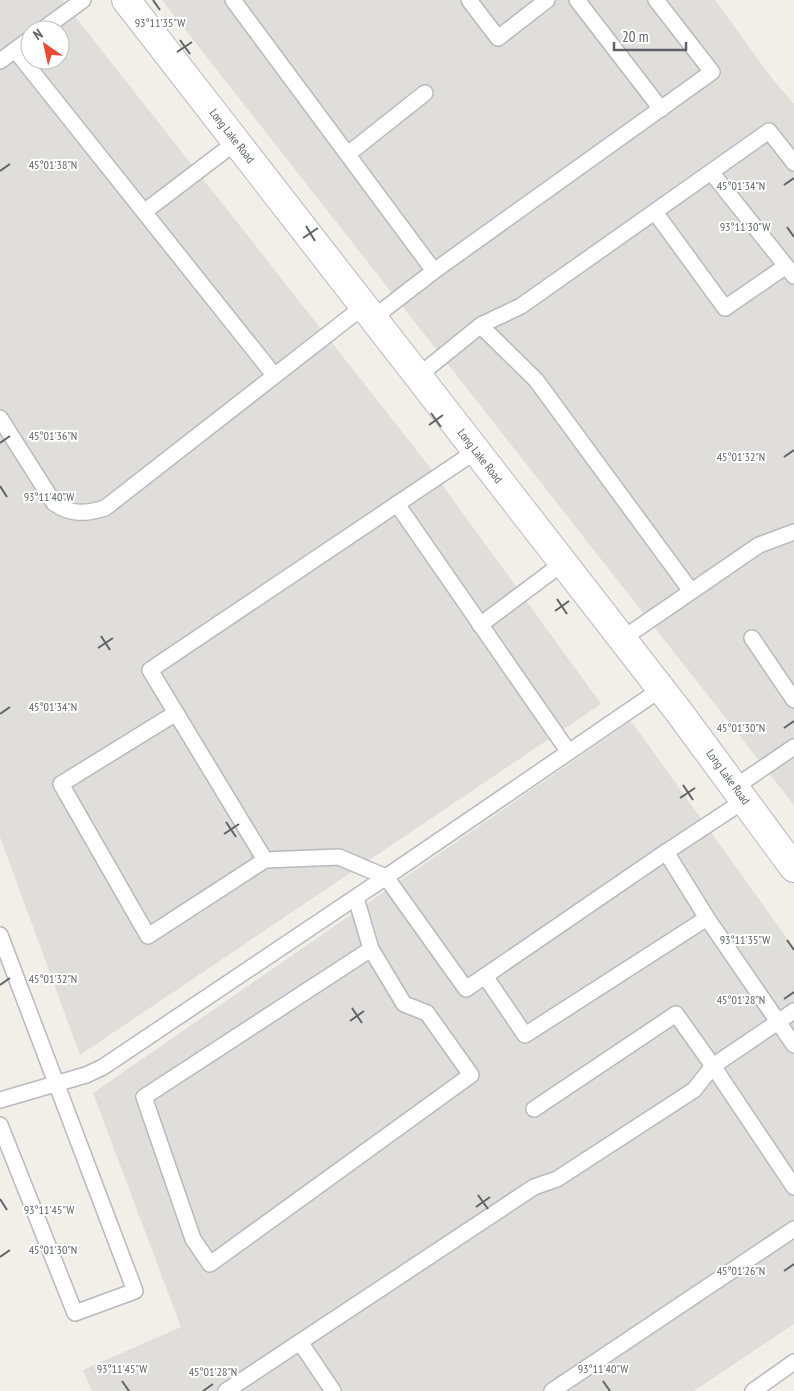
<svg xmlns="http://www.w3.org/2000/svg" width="794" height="1391" font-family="'PT Sans Narrow',sans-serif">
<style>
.industrial{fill:#e0deda;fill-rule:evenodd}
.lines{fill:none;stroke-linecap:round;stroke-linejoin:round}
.service-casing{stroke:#b8b9be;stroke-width:18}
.tertiary-casing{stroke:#b8b9be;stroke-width:30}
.service{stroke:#fff;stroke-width:15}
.tertiary{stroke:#fff;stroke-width:28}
.ticks{fill:none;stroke:#5f6267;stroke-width:2}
.labels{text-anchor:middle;stroke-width:4;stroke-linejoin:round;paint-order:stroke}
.street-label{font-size:12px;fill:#5f6267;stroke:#fff}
.ticks-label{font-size:12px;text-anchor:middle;fill:#5f6267;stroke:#fff;stroke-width:4;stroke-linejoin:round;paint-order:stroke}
</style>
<rect width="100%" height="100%" fill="#f1efe8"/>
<!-- industrial -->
<g class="industrial">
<path d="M0,0H62L425,461L601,704L80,1055L0,837ZM30,30H60V60H30Z"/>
<polygon points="162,0 715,0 771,77 794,104 794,805"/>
<polygon points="631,721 794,948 794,1324 694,1391 92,1391 83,1370 181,1327 93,1093"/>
</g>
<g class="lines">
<defs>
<g id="service">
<polyline points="233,0 434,271"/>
<polyline points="469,0 498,38 547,0"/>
<polyline points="577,0 661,109"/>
<polyline points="42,30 83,0"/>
<polyline points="15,50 274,375"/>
<polyline points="0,61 30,39"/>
<polyline points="348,154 425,93"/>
<polyline points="711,172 794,276"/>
<polyline points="144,212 236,142"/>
<polyline points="655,212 725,308 786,266"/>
<polyline points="373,318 434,271 712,72 656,0"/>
<polyline points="481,326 536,380 691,591"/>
<polyline points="418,376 481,325 521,306 769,131 794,163"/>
<path d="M0,418L54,503C71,515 86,514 105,508L364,306"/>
<polyline points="397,504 568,751"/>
<polyline points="480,625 563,563"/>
<polyline points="752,638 794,700"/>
<polyline points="622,639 759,545 794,532"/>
<polyline points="661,689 386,877 466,989 666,852 707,918 794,1045"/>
<polyline points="176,713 61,784 148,936 265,860"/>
<polyline points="735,787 794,747"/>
<polyline points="666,852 745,800"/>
<polyline points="386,877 339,857 265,860 150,670 476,451"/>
<polyline points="356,898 371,949 404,1004 427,1013 471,1075 210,1264 193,1239 144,1097 371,949"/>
<polyline points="0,935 135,1291 75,1313 0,1125"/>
<polyline points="485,976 525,1035 707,918"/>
<polyline points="794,1011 713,1066 794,1187"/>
<polyline points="0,1100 86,1075 103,1067 386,877"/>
<polyline points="226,1391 300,1342"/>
<polyline points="333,1391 300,1342 534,1187 557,1179 694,1090 713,1066 676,1014 534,1109"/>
<polyline points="552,1391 794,1229"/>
<polyline points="753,1391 794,1362"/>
</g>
<polyline id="tertiary" points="126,0 679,712 794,868"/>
</defs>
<!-- service casing -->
<use href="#service" class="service-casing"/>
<!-- tertiary casing -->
<use href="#tertiary" class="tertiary-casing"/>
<!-- service -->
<use href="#service" class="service"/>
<!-- tertiary -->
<use href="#tertiary" class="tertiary"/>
</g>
<!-- ticks -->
<path class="ticks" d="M153,0L160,10M180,40L190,54M177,52L192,42M0,171L10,164M784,185L794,178M306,226L315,241M787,227L794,237M303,238L318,228M431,413L441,427M429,425L443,415M0,443L10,436M784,457L794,450M0,486L7,497M557,599L567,614M555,611L569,601M101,636L110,650M98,648L113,638M0,714L10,707M784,728L794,721M683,785L693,800M680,798L695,788M226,822L236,837M224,834L239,824M787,940L794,950M0,985L10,978M784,999L794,992M352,1008L362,1023M350,1021L364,1011M478,1195L488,1209M0,1199L7,1210M476,1207L490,1197M0,1257L10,1250M784,1271L794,1264M122,1381L129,1391M603,1381L610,1391M203,1391L213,1384"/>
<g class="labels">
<!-- street labels -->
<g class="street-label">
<text transform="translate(232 136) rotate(52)" y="4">Long Lake Road</text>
<text transform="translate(480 456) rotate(52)" y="4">Long Lake Road</text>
<text transform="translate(728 777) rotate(54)" y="4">Long Lake Road</text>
</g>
</g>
<g class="ticks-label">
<text x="160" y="27">93°11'35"W</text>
<text x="53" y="169">45°01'38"N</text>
<text x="741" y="190">45°01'34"N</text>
<text x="745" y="231">93°11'30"W</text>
<text x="53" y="440">45°01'36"N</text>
<text x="741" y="461">45°01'32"N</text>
<text x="49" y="501">93°11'40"W</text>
<text x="53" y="711">45°01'34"N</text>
<text x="741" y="732">45°01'30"N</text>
<text x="745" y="944">93°11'35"W</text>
<text x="53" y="983">45°01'32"N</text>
<text x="741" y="1004">45°01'28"N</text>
<text x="49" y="1214">93°11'45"W</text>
<text x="53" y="1254">45°01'30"N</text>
<text x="741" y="1275">45°01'26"N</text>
<text x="122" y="1373">93°11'45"W</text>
<text x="603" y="1373">93°11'40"W</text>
<text x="213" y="1376">45°01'28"N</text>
</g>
<!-- north arrow -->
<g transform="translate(45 45) rotate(326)"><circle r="24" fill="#ffffff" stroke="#bfc0c2"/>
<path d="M0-4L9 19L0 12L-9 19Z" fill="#e94935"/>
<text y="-8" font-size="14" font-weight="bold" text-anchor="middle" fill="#5f6267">N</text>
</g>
<!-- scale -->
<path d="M614 42v8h72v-8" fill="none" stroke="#5f6267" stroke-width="2.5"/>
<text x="622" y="42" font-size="15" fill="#5f6267" stroke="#ffffff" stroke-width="4" paint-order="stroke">20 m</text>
</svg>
